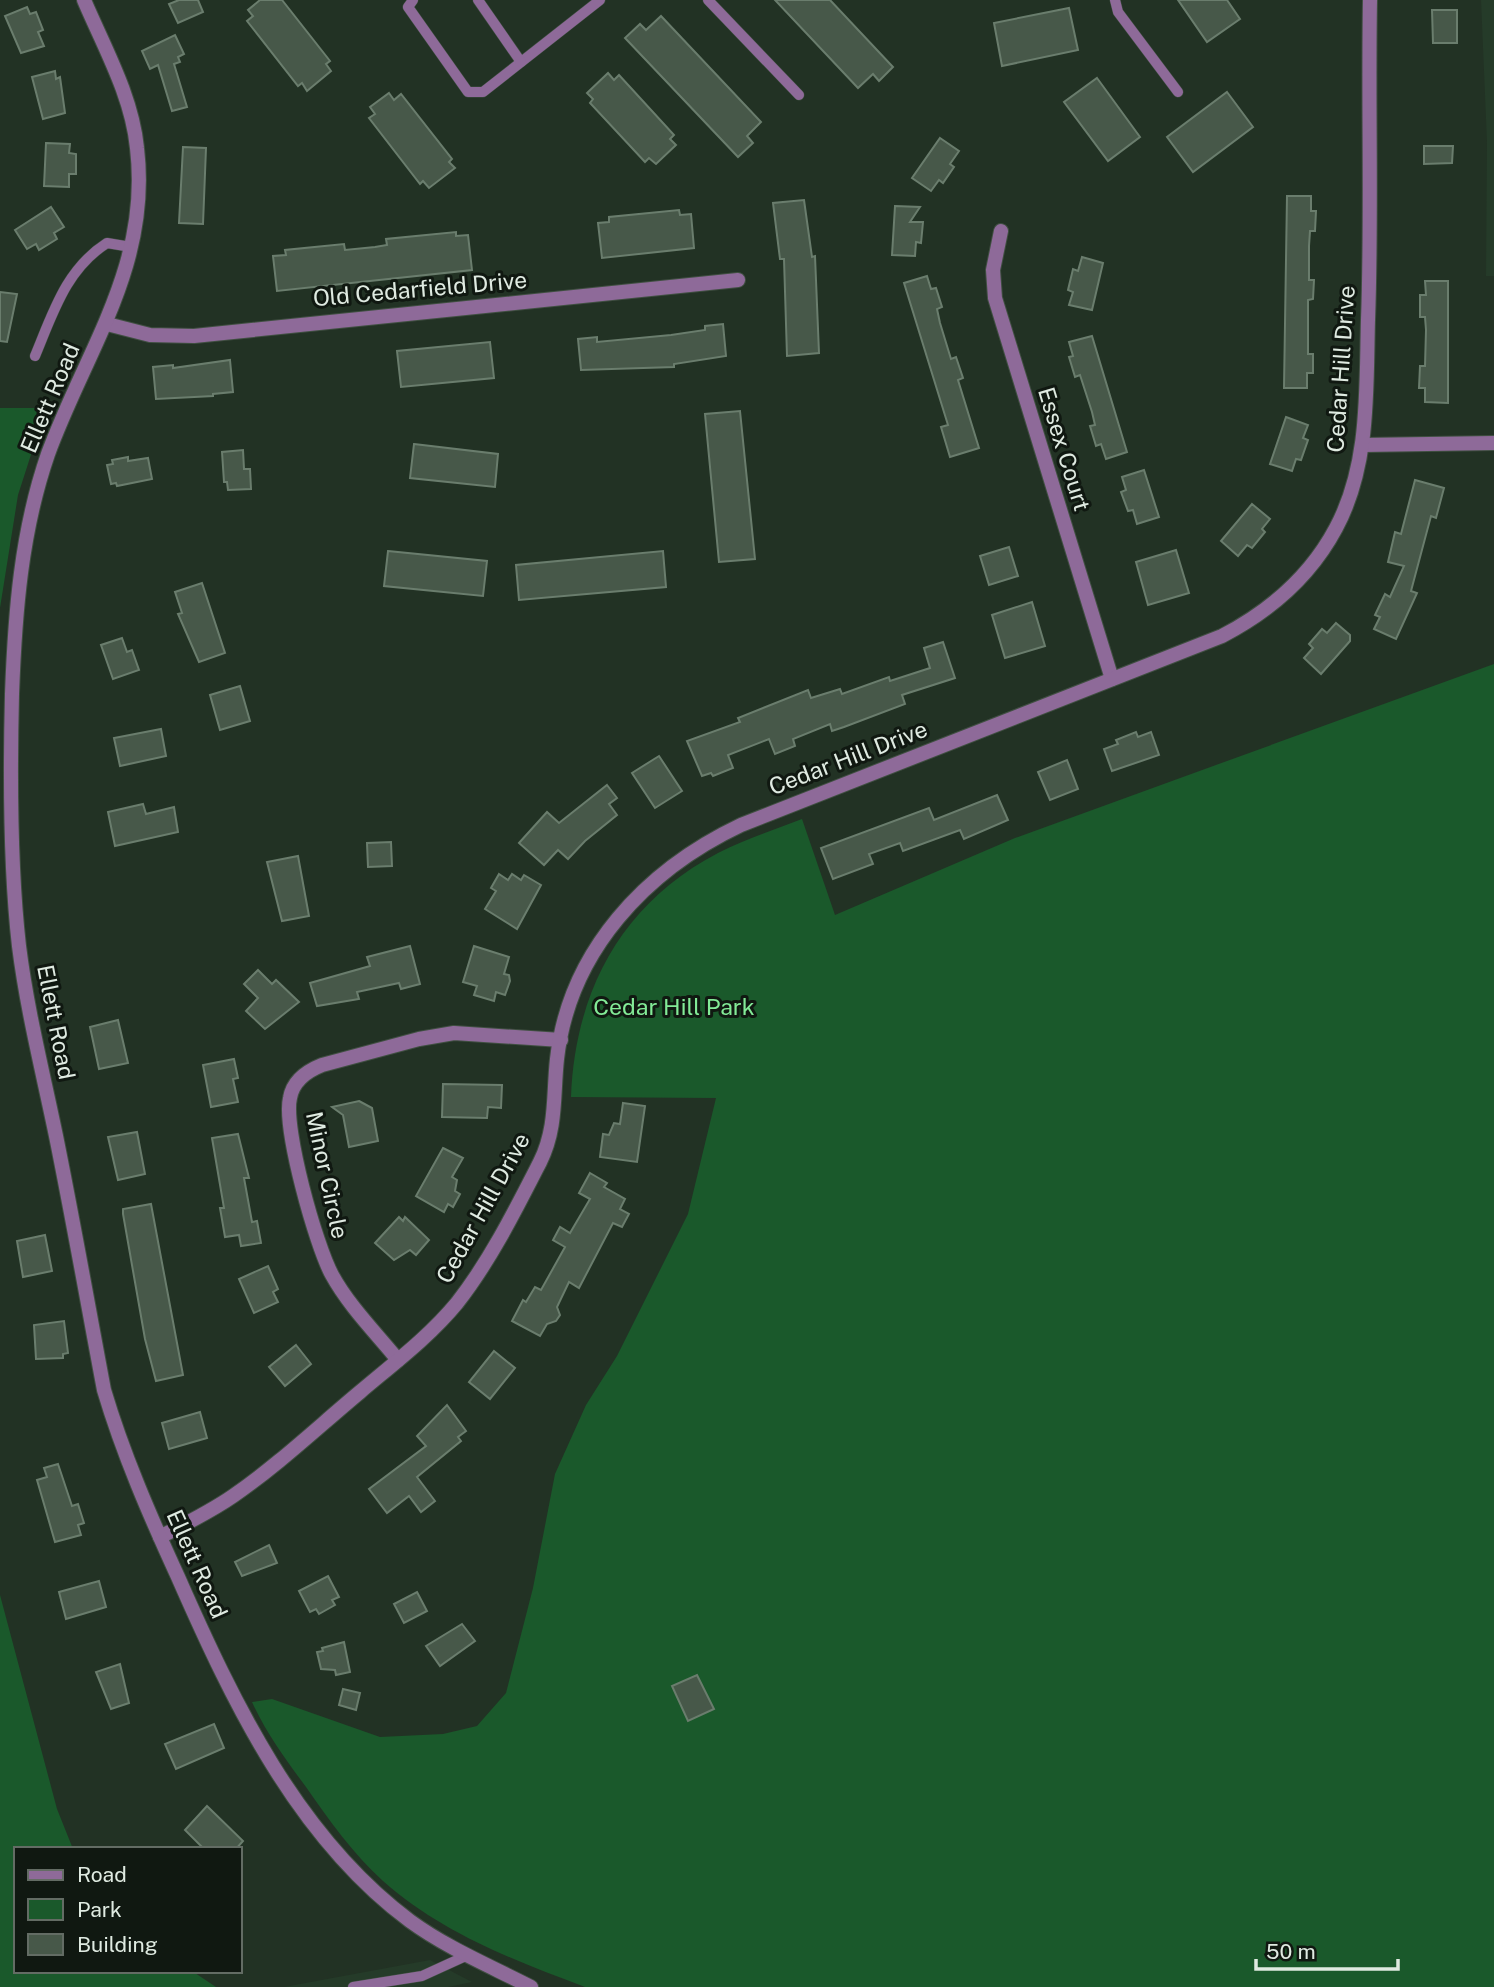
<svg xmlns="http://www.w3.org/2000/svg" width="1494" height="1987" font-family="'Public Sans',sans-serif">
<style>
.built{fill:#253b29}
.green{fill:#1a592b}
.building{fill:#475849;stroke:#6a7d6d;stroke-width:2}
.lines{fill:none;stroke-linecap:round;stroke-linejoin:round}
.service-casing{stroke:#404f42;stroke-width:11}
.minor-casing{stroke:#404f42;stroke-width:16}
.tertiary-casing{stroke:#404f42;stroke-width:16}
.service{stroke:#8e6a99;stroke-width:10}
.minor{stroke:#8e6a99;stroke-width:14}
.tertiary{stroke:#8e6a99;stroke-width:14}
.labels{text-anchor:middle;stroke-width:6;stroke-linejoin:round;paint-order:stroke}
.street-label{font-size:23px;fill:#dfeae1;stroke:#101811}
.park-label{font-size:23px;fill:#83eb97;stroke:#101811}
</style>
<rect width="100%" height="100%" fill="#223224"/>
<!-- built -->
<g class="built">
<polygon points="1481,0 1494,0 1494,276 1486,276 1487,142"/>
<polygon points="430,1960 472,1982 448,1987 284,1987"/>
</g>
<!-- green -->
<g class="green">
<polygon points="0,408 46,408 18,495 0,608"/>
<path d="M1494,664V1987H585C513,1960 442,1933 383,1881C354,1855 329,1820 306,1787C286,1760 266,1733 252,1702L272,1699L380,1737L443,1734L477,1726L506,1693L533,1588L555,1474L586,1405L617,1356L688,1214L716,1098L571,1097C575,991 622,903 718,853C745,839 774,830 802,819L835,915L1015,838Z"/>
<polygon points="0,1595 57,1809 73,1849 16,1849 16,1971 192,1971 216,1987 0,1987"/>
</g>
<!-- building -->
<g class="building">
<polygon points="179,0 198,0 203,12 178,23 169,4"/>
<polygon points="260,0 282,0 330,61 326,64 331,71 307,91 302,83 298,86 247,21 253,16 248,10"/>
<polygon points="775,0 830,0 893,67 879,81 873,74 858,88"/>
<polygon points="1178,0 1227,0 1240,19 1207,42"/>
<polygon points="27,7 30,14 36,12 43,30 38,32 44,46 21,53 5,16"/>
<polygon points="1069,8 1078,50 1002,66 994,23"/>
<polygon points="1432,10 1457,10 1457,43 1433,43"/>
<polygon points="661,16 761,122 747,136 753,143 738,157 625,38 640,24 646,30"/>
<polygon points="175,35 184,54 178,57 180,62 174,64 187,107 172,111 158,65 150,69 142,51"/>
<polygon points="55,71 56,79 60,77 65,113 43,119 32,77"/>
<polygon points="608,73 614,80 619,75 674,135 670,139 676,145 656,164 649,158 645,162 590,103 593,99 587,93"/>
<polygon points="1097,78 1140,137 1108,161 1064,102"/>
<polygon points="1227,92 1253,127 1193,172 1167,137"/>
<polygon points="389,93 394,100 401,94 452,159 449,162 455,168 429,188 423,181 420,184 369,118 375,114 370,107"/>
<polygon points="940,138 959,151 950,164 954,167 943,183 939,180 931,191 912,178"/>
<polygon points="46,143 70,144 69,153 76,154 76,174 69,174 69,187 44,186"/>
<polygon points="1424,146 1453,146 1452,163 1424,164"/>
<polygon points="183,147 206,148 203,224 179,223"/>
<polygon points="1287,196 1311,196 1311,211 1316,211 1315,231 1310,231 1309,246 1309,280 1314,280 1313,299 1308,300 1308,354 1313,354 1313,373 1307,373 1307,388 1284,388"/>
<polygon points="804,200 812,257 815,256 819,353 787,356 784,259 780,259 773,203"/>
<polygon points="895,206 920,207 910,222 923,222 921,243 916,242 915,256 892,255"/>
<polygon points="51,207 64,227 54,233 57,239 39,250 36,244 27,249 15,230"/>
<polygon points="679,210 680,215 691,214 694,248 602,258 598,223 609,222 609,217"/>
<polygon points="456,232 456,236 468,235 472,270 277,291 273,256 286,255 285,250 344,244 345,250 375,247 387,245 386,239"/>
<polygon points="1082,257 1103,263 1092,310 1069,305 1073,292 1068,290 1073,269 1078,271"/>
<polygon points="927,276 931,289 936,288 942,307 937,309 940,323 951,359 956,357 963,378 958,380 979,448 950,457 941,427 948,425 904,283"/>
<polygon points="1425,281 1448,281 1448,403 1425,402 1425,388 1419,388 1420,366 1425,366 1426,330 1425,317 1420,317 1420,295 1426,295"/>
<polygon points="0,292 17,294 7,342 0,341"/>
<polygon points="723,324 726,356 674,364 674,367 581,370 578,339 597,337 597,342 671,335 705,330 705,326"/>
<polygon points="1092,336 1127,452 1106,459 1101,444 1096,446 1090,426 1095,425 1092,412 1080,375 1075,377 1069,357 1073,356 1069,342"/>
<polygon points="490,342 494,378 401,387 397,351"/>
<polygon points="230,360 233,392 213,394 213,396 156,399 153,367 173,365 173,368"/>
<polygon points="740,411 755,559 719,562 705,414"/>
<polygon points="1286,417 1308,425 1303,438 1308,440 1301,460 1296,459 1292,471 1270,464"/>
<polygon points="414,444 498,454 495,487 410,478"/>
<polygon points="243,450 244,469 250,469 251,489 228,490 227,482 224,482 222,452"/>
<polygon points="128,457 128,461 148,458 152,479 117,486 116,483 111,484 107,465 113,464 112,460"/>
<polygon points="1144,470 1159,517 1137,524 1133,510 1128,511 1121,492 1126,490 1122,477"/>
<polygon points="1415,480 1444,488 1436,518 1431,516 1411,591 1417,593 1396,639 1374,629 1380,617 1375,615 1385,594 1390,597 1404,566 1388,562 1395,532 1401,534"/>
<polygon points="1252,504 1270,519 1262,529 1265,532 1252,548 1247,545 1238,556 1221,541"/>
<polygon points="1009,547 1018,576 989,585 980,556"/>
<polygon points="1176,550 1189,593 1148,605 1136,562"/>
<polygon points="388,551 487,561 483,596 384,586"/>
<polygon points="663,551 666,587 519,600 516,565"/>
<polygon points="202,583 225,653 199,662 178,614 182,613 175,592"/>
<polygon points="1032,602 1045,646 1005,658 992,615"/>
<polygon points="1336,623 1350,635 1350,641 1321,674 1304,658 1313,648 1309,644 1322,629 1327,633"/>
<polygon points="122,638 127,652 132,650 139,670 113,679 101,645"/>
<polygon points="943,642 955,678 902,695 905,704 844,727 832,731 830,724 793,739 795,746 775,754 769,739 728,755 733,768 713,776 711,773 702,776 687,741 740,722 738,718 808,690 811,698 840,689 842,694 889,677 890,681 930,668 924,648"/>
<polygon points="240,686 250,721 220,730 210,695"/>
<polygon points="161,729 166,756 120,766 114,738"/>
<polygon points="1136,732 1138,737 1151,732 1159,755 1112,771 1104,749 1118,744 1116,740"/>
<polygon points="659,756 682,791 655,808 632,773"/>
<polygon points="1067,760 1078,789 1050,800 1038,772"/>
<polygon points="607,785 617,798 609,804 617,815 585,841 568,859 558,850 544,865 519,843 547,812 559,823"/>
<polygon points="997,795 1008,820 964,839 960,830 903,851 900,843 869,854 873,864 833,879 821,848 929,808 934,820"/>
<polygon points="143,804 146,814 174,807 178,832 115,846 108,812"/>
<polygon points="391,842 392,866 368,867 367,843"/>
<polygon points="298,856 309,916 282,921 267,862"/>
<polygon points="499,874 508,880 512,874 521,880 524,875 541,885 517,929 485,909 496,891 491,888"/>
<polygon points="410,946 420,984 401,989 399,983 357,992 359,999 317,1006 310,983 370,966 367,957"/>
<polygon points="474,946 509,957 504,974 509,975 510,981 505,995 496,992 494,1001 474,995 477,986 463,982"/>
<polygon points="258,970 272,984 276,980 299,1002 265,1029 246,1011 258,998 244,984"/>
<polygon points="118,1020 128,1063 99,1069 90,1027"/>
<polygon points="234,1059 238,1078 233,1079 238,1102 211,1107 203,1065"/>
<polygon points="443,1084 502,1085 501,1108 488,1107 487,1118 442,1117"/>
<polygon points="359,1101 372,1108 378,1141 349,1147 343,1115 332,1107"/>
<polygon points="623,1103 645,1106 637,1162 600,1157 603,1134 609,1135 614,1123 620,1124"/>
<polygon points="137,1132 145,1174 118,1180 108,1137"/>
<polygon points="238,1134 249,1178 244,1178 252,1222 257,1221 261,1243 241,1246 239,1235 225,1237 220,1208 224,1208 212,1138"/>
<polygon points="443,1148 463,1158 452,1177 457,1180 455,1191 460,1194 453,1207 448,1204 444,1212 416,1196"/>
<polygon points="590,1173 607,1183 604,1187 625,1199 620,1209 629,1214 622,1227 613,1223 579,1288 569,1282 557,1307 560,1315 556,1321 547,1324 540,1336 512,1321 523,1300 526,1302 535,1287 541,1290 565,1247 553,1240 560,1227 570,1233 590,1199 579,1193"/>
<polygon points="151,1204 183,1375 156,1381 145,1339 123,1214 123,1209"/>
<polygon points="399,1217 403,1221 405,1217 429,1240 416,1255 410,1250 394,1260 375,1243"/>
<polygon points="45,1235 52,1271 23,1277 17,1241"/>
<polygon points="268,1266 278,1289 273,1292 278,1302 254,1313 239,1279"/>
<polygon points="64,1321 68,1353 63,1354 63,1358 36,1359 34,1325"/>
<polygon points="296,1345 311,1364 285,1386 269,1367"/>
<polygon points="494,1351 515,1368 490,1399 469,1382"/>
<polygon points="447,1405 466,1431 458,1437 461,1441 417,1477 435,1501 421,1512 409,1496 387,1513 369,1489 426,1446 417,1436"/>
<polygon points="200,1412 207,1438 169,1449 162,1423"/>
<polygon points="58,1464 72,1506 78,1504 84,1523 78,1525 81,1535 55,1542 37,1480 47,1477 44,1468"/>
<polygon points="269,1545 277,1563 242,1576 235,1562"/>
<polygon points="328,1576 339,1597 332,1600 335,1605 319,1614 316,1609 310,1612 299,1591"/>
<polygon points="99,1581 106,1607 66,1619 59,1592"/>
<polygon points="417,1592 427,1611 404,1623 394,1604"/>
<polygon points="462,1624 475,1641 440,1666 426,1646"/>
<polygon points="344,1642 350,1672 336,1675 335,1670 321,1669 317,1652 323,1651 322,1648"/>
<polygon points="120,1664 129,1703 111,1709 96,1672"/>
<polygon points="697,1675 714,1709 688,1721 672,1686"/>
<polygon points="343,1689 360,1693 356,1710 339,1705"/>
<polygon points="214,1724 224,1748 176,1769 165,1744"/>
<polygon points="207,1806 243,1841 236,1849 204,1849 185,1830"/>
</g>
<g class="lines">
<defs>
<g id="service">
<polyline points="413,0 408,7 468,92 483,92 600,0"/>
<polyline points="478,0 521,62"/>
<polyline points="708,0 799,95"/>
<polyline points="1115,0 1118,12 1178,92"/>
<path d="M35,356C53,313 66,269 107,243L131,247"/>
<polyline points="353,1987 422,1976 468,1955"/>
</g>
<g id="minor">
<polyline points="1001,231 993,270 995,298 1112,679"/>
<polyline points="107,324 150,335 194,336 738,280"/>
<polyline points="1362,445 1494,443"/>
<path d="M398,1360C376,1333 349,1306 332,1275C316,1246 283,1128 290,1098C293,1080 307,1071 322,1065L419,1039L454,1033L561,1040"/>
<path d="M160,1537C185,1524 210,1512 233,1496C278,1465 318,1427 360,1392C393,1364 429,1337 457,1303C490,1261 516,1209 540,1162C557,1128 553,1095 557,1059C569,951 646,870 741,825L1222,636C1270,611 1310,577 1336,528C1370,465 1366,389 1368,320C1372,213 1368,107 1370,0"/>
</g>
<path id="tertiary" d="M84,0C104,47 132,96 137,148C151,266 86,350 48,454C21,532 15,613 12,694C10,774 10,867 19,946C27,1010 43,1073 56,1136C73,1220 88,1305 104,1390C123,1454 150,1516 178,1577C233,1702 297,1837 410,1921C447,1948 490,1966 531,1987"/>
</defs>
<!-- service casing -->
<use href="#service" class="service-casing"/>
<!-- minor casing -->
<use href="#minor" class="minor-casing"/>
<!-- tertiary casing -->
<use href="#tertiary" class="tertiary-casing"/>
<!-- service -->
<use href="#service" class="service"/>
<!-- minor -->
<use href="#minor" class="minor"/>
<!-- tertiary -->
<use href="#tertiary" class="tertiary"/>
</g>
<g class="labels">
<!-- street labels -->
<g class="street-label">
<text transform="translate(420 289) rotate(-5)" y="8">Old Cedarfield Drive</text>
<text transform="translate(1341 369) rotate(-86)" y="8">Cedar Hill Drive</text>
<text transform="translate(50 398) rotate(-67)" y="8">Ellett Road</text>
<text transform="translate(1064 449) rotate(73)" y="8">Essex Court</text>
<text transform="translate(848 758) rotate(-21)" y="8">Cedar Hill Drive</text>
<text transform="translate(56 1022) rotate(79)" y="8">Ellett Road</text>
<text transform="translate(327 1175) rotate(78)" y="8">Minor Circle</text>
<text transform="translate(483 1208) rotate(-61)" y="8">Cedar Hill Drive</text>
<text transform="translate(197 1564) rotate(66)" y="8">Ellett Road</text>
</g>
<!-- park labels -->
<g class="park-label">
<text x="674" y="1015">Cedar Hill Park</text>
</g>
</g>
<!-- legend -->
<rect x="14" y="1847" width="228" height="126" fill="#101811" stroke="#636c64" stroke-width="2"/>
<rect x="28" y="1870" width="35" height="10" fill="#8e6a99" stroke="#636c64" stroke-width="2"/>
<text x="77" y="1882" font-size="21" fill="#dfeae1">Road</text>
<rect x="28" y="1899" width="35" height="21" fill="#1a592b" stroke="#636c64" stroke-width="2"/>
<text x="77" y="1917" font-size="21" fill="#dfeae1">Park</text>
<rect x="28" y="1934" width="35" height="21" fill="#475849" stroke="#636c64" stroke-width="2"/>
<text x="77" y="1952" font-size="21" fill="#dfeae1">Building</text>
<!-- scale -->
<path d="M1256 1959v10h142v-10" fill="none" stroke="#dfeae1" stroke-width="3.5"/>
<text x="1266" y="1959" font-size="21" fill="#dfeae1" stroke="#101811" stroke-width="5" paint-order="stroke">50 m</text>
</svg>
